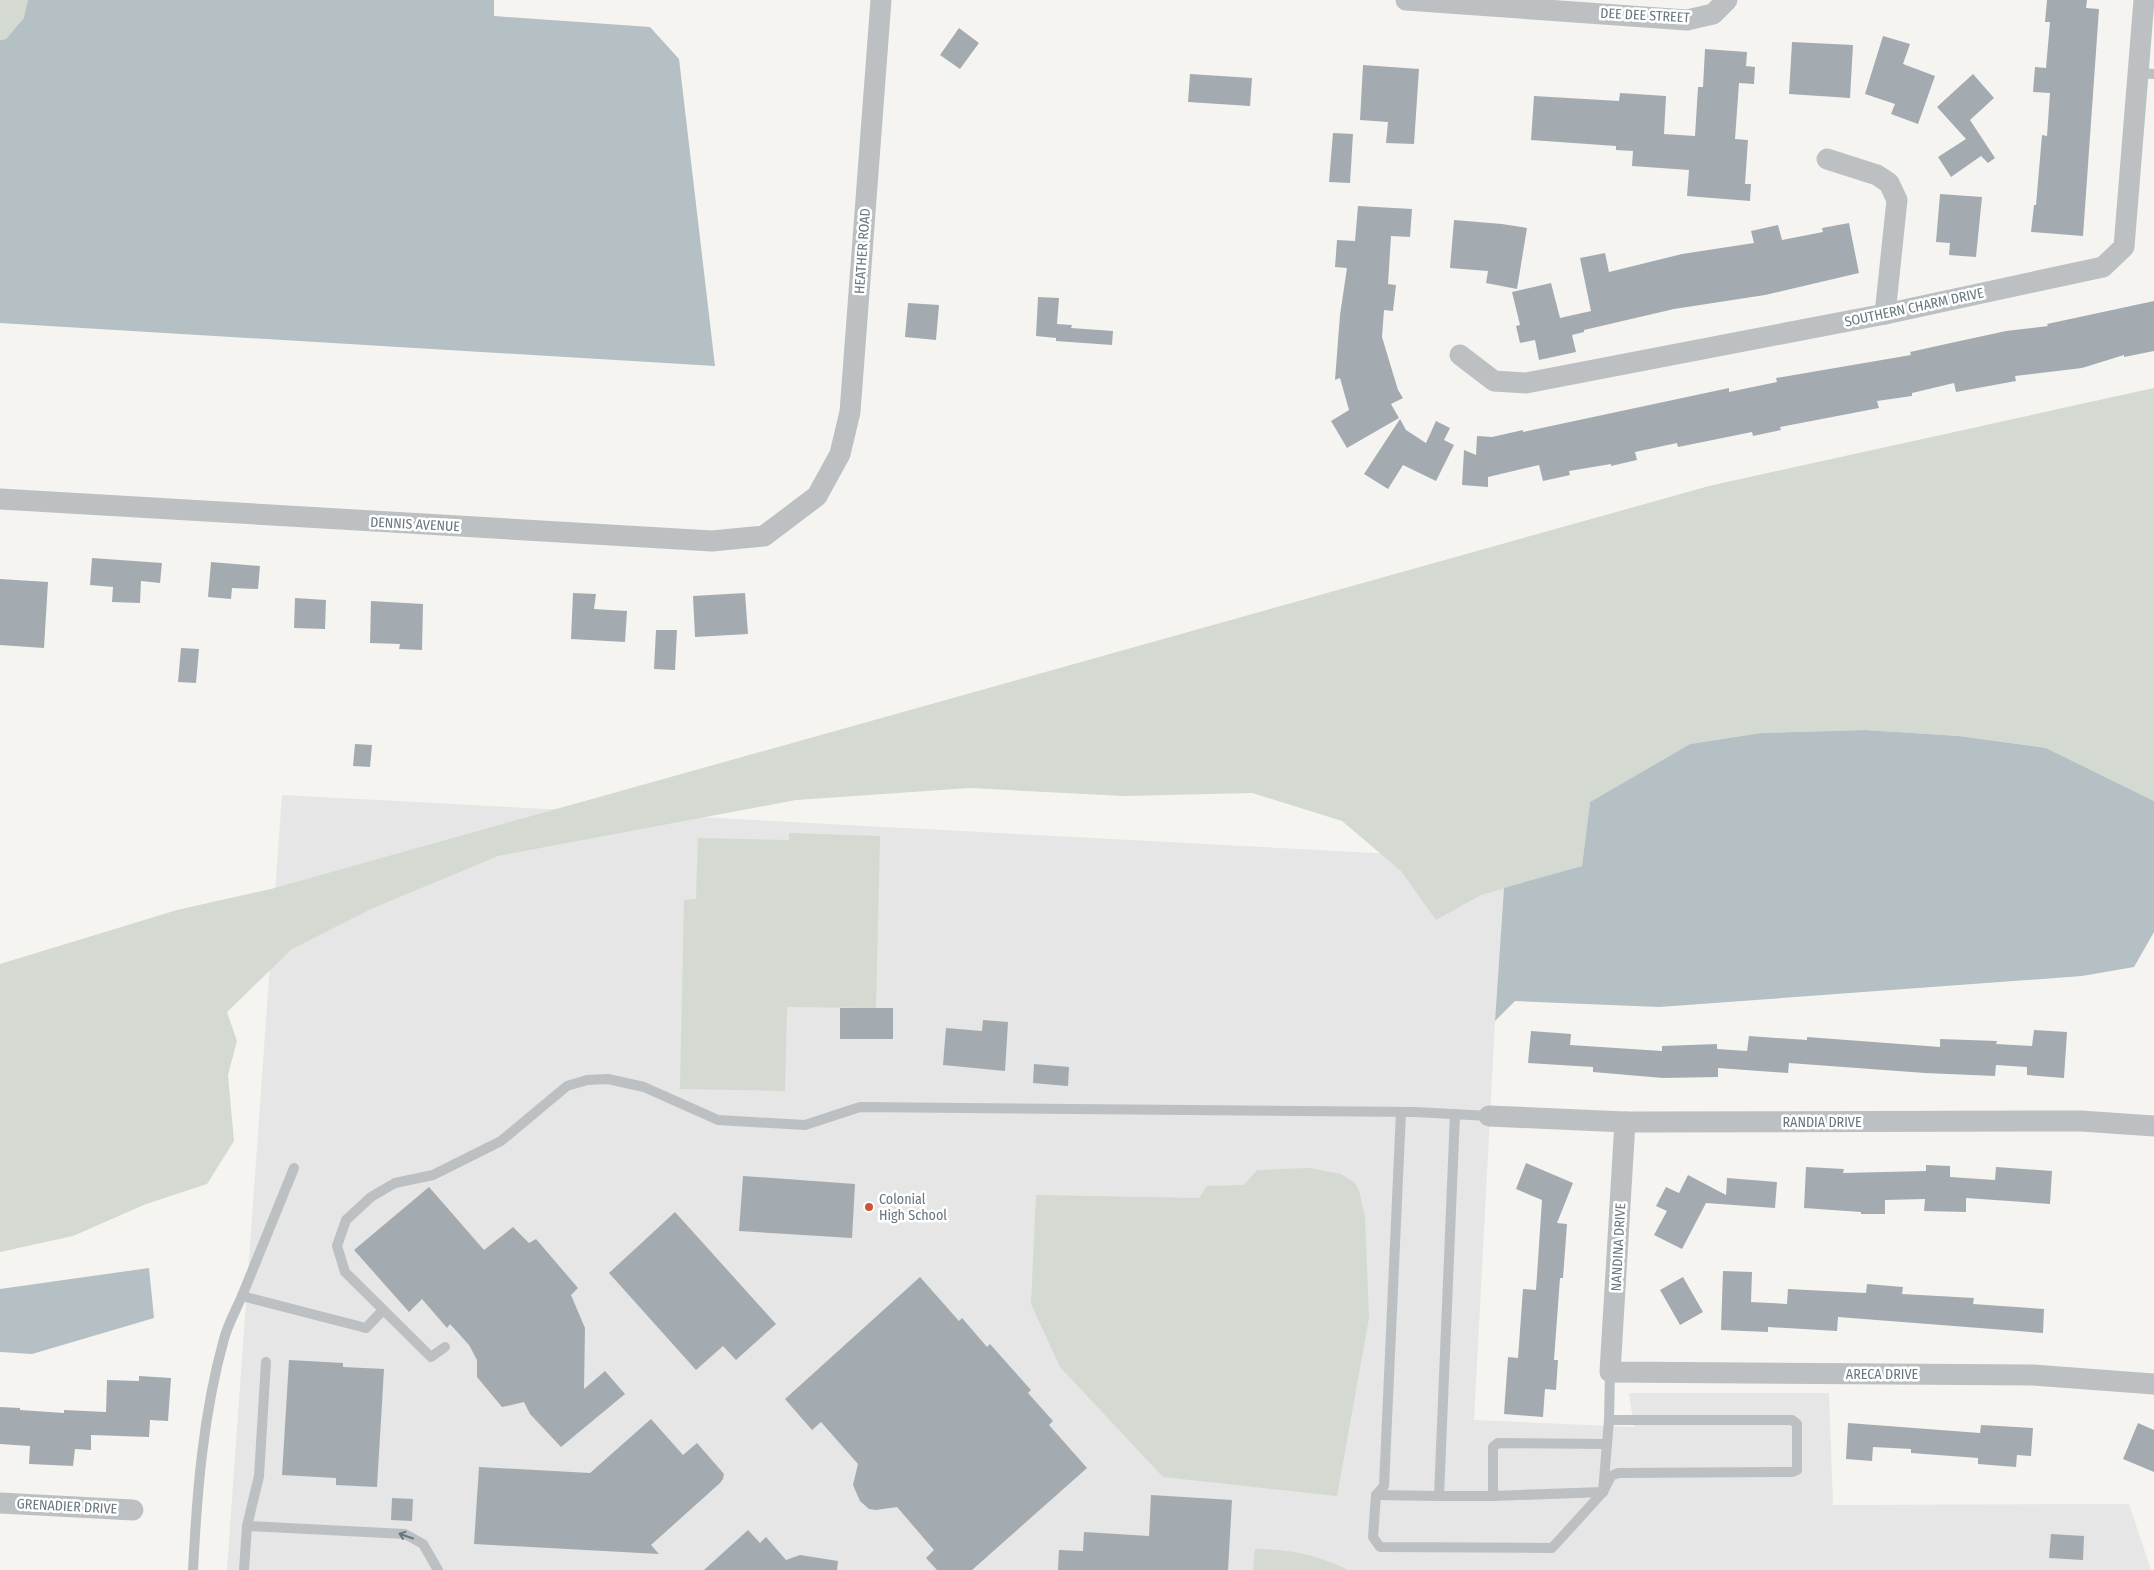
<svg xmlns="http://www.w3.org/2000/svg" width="2154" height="1570" font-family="'Fira Sans Condensed',sans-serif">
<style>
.built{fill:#e5e6e5}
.green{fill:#d4d9d1}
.water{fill:#b4c0c3}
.building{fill:#a4abb0}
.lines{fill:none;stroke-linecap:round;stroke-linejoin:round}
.lane{stroke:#bcc0c3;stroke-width:10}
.street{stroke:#bcc0c3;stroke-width:21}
.oneway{stroke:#67767f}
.poi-dot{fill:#ce5238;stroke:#fff;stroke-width:2}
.labels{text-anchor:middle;stroke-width:5;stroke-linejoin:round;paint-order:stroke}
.street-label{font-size:14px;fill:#67767f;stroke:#fff}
.poi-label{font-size:14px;fill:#67767f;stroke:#fff;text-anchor:start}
</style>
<rect width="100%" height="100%" fill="#f5f4f1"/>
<!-- built -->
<polygon class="built" points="282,795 1506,860 1495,1021 1474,1420 1634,1427 1629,1393 1829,1393 1833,1505 2129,1504 2151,1570 227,1570"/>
<!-- green -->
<g class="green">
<polygon points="0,0 28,0 25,18 6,39 0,40"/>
<polygon points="2154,388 2154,801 2046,748 1959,736 1865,730 1761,733 1690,744 1590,802 1582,866 1481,895 1436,920 1401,871 1342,821 1252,793 1124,796 970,788 796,800 498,856 373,908 292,949 227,1012 237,1041 228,1075 234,1141 207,1184 146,1204 73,1236 0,1252 0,964 177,910 271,889 1709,486"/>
<polygon points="789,833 880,836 876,1008 787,1007 785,1091 680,1089 684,900 696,899 698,838 789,840"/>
<polygon points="1309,1168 1341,1174 1355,1183 1359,1191 1365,1217 1369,1318 1337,1496 1163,1477 1060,1367 1031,1304 1036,1195 1199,1198 1207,1186 1244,1185 1257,1170"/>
<path d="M1255,1549C1288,1549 1319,1555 1348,1570H1253Z"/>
</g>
<!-- water -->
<g class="water">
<polygon points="28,0 494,0 494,16 650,27 679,59 715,366 0,323 0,40 6,39 24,18"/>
<polygon points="1865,730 1959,736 2046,748 2154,801 2154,932 2134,967 2082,976 1659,1007 1515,1001 1495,1021 1504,888 1582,866 1590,802 1690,744 1761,733"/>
<polygon points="149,1268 154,1318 32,1354 0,1352 0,1289"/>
</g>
<!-- building -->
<g class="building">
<polygon points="2047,0 2087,0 2086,8 2099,9 2083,236 2031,232 2034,205 2036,205 2042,135 2047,136 2050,93 2033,92 2035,67 2046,68 2050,22 2045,22"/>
<polygon points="959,28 979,43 960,69 940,55"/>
<polygon points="1883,36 1910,44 1903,64 1935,76 1918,124 1891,114 1895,104 1865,94"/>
<polygon points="1792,42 1853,45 1850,98 1789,94"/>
<polygon points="1705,49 1747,52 1746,66 1755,67 1754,84 1739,83 1735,139 1748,140 1745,184 1751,184 1750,201 1687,196 1689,170 1632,166 1633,151 1616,150 1616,146 1531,140 1534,96 1619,101 1620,93 1666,96 1664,134 1695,136 1698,87 1703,87"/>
<polygon points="1363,65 1419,69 1414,144 1386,143 1388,122 1360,120"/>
<polygon points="1190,74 1252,78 1250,106 1188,102"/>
<polygon points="1973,74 1994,98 1970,120 1995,158 1988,163 1981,156 1951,177 1938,157 1966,139 1937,107"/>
<polygon points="1333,133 1353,134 1350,183 1329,182"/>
<polygon points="1940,194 1982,197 1976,257 1949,255 1950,243 1936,242"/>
<polygon points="1358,206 1412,209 1410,237 1391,236 1388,284 1396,285 1393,311 1384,310 1382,337 1398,390 1403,398 1391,404 1399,418 1347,448 1331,421 1349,410 1340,378 1335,380 1340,315 1347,268 1335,267 1337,240 1355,241"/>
<polygon points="1454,220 1502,224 1527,228 1517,289 1486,283 1488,271 1450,268"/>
<polygon points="1849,223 1859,273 1765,295 1674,309 1584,330 1584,332 1572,335 1576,352 1539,360 1535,340 1520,343 1516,326 1520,325 1512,292 1551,283 1560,318 1591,311 1580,258 1605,253 1609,272 1682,254 1754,243 1751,231 1778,225 1782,240 1823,232 1822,228"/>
<polygon points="1038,297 1059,298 1057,324 1072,325 1071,328 1113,331 1112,345 1056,341 1056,338 1036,336"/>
<polygon points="2154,301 2154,351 2124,357 2124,355 2082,368 2015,376 2016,381 1956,392 1954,383 1912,393 1912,396 1877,401 1879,408 1780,427 1781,430 1753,436 1752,432 1678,447 1677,443 1635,452 1637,460 1611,466 1611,464 1569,471 1570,475 1543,481 1539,465 1488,477 1488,487 1462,485 1464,450 1476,455 1477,436 1492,437 1523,430 1523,432 1729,388 1729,392 1777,382 1776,378 1911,355 1910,352 1946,344 2006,331 2048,326 2047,324"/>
<polygon points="908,303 939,305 936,340 905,337"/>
<polygon points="1400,419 1406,430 1426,443 1436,421 1450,428 1444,440 1454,445 1436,481 1403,465 1388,489 1364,474"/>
<polygon points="92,558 162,563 160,583 141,581 140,603 112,602 113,587 90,585"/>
<polygon points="211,562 260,566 258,589 232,588 231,599 208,597"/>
<polygon points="0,579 48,582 44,648 0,645"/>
<polygon points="573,593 596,594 594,609 627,611 625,642 571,639"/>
<polygon points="745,593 748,634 695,637 693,596"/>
<polygon points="295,598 326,600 325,629 294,628"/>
<polygon points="371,601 423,604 422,650 399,649 400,644 370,643"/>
<polygon points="656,630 677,630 675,670 654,669"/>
<polygon points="181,648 199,649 196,683 178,682"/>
<polygon points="355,744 372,745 370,767 353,766"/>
<rect x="840" y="1008" width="53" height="31"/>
<polygon points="983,1020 1008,1022 1005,1071 943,1065 946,1028 982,1031"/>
<polygon points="2034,1030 2067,1032 2064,1078 2027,1075 2027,1067 1996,1065 1995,1076 1925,1073 1789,1063 1788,1073 1718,1068 1718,1077 1663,1078 1593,1072 1593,1067 1528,1063 1531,1031 1571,1034 1570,1045 1662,1051 1662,1046 1717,1044 1717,1049 1747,1051 1749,1036 1807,1040 1807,1037 1940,1047 1940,1039 1997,1041 1996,1044 2032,1046"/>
<polygon points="1034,1064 1069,1067 1068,1086 1033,1083"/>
<polygon points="1526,1163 1573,1183 1557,1223 1567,1224 1563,1278 1560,1278 1554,1360 1558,1360 1556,1390 1545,1389 1543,1417 1504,1414 1508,1357 1518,1358 1523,1289 1536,1290 1542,1200 1516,1189"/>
<polygon points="1926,1165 1950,1166 1950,1177 1995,1180 1996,1167 2052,1171 2050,1204 1966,1198 1966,1212 1924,1211 1925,1199 1885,1200 1885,1214 1861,1214 1861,1212 1804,1208 1806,1167 1844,1169 1843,1173 1926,1171"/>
<polygon points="1688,1175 1726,1195 1727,1178 1777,1182 1775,1208 1706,1203 1682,1249 1654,1235 1667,1211 1656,1206 1666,1187 1679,1193"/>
<polygon points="743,1176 855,1184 852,1238 739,1231"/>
<polygon points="429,1187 484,1250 513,1227 529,1243 536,1239 578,1288 571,1295 585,1328 584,1389 605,1371 625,1394 561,1447 530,1414 524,1402 502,1407 477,1377 477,1360 469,1345 450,1324 447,1328 422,1299 409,1312 354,1250"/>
<polygon points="675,1212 776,1324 736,1360 723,1346 696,1370 609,1273"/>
<polygon points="1723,1271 1752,1272 1751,1302 1787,1304 1788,1289 1866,1293 1867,1284 1903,1287 1902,1294 1974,1298 1973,1304 2044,1309 2043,1333 1838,1317 1837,1331 1768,1327 1768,1332 1721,1330"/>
<polygon points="920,1277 959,1321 962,1318 987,1347 990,1344 1031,1390 1028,1393 1053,1421 1049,1425 1087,1468 972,1570 937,1570 926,1558 934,1550 897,1507 876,1510 869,1509 860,1501 853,1485 858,1464 821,1422 812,1430 785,1399"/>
<polygon points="1683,1277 1703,1312 1680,1325 1660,1290"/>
<polygon points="289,1360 343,1363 343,1367 384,1369 377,1487 336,1485 336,1478 282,1475"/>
<polygon points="139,1376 171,1378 168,1421 150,1420 149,1437 91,1435 91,1450 75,1449 73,1466 29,1464 30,1446 0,1444 0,1407 20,1408 20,1410 64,1413 64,1410 106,1412 107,1380 139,1381"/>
<polygon points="651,1419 683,1455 697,1443 724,1474 723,1479 720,1483 651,1545 659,1554 474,1544 479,1467 590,1473"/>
<polygon points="1848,1423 1980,1433 1981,1425 2033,1428 2031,1456 2017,1455 2016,1467 1978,1464 1978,1458 1911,1453 1911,1449 1873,1447 1872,1461 1846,1459"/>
<polygon points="2138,1423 2154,1430 2154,1472 2123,1459"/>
<polygon points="1151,1495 1232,1500 1228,1570 1058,1570 1059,1550 1083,1551 1084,1532 1149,1536"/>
<polygon points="392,1498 413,1499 412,1521 391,1520"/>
<polygon points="748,1530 760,1543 766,1537 786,1560 800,1555 838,1561 837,1570 704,1570"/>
<polygon points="2051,1534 2084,1536 2083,1560 2049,1558"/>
</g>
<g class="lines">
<!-- lane -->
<g class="lane">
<polyline points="2139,73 2154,74"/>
<polyline points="1401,1112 1384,1486 1376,1495 1373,1537 1380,1547 1552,1548 1603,1492 1611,1476 1618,1473 1792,1472 1797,1470 1797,1424 1792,1420 1609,1420 1607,1444 1498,1443 1493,1447 1493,1496 1439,1496 1455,1114"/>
<polyline points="294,1168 242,1296 366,1328 383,1310"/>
<polyline points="445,1347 431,1357 345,1272 337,1246 346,1220 371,1197 395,1183 433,1175 501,1141 567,1086 587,1080 608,1079 644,1087 718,1120 805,1125 860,1107 1415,1112 1489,1116"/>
<polyline points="1609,1420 1610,1372"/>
<polyline points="1376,1495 1439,1496"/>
<polyline points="1493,1496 1603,1492 1607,1444"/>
<polyline points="247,1526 405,1534 423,1544 438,1570"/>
<path d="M193,1570C197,1492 203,1414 224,1339C228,1324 236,1310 242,1296"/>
<polyline points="244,1570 247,1526 259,1476 266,1362"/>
</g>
<!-- street -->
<g class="street">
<polyline points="1406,0 1687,20 1713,14 1727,0"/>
<polyline points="1827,159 1877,175 1889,183 1897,200 1885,314"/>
<polyline points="1460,355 1494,381 1526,383 1885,314 2103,267 2124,247 2144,0"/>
<polyline points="0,499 712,541 764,536 817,496 840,454 850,412 881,0"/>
<polyline points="1489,1116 1625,1122 2081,1121 2154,1126"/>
<polyline points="1625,1122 1610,1372 2033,1375 2154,1384"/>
<polyline points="0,1503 133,1510"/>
</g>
</g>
<!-- one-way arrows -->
<defs><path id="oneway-shaft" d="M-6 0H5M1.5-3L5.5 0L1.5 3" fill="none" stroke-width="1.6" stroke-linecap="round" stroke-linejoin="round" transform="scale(1.25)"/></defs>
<use class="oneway" href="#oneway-shaft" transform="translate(406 1536) rotate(-161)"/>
<!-- markers -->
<circle class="poi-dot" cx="869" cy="1207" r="5"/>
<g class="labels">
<!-- street labels -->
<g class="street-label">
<text transform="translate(1645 15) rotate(3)" y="5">DEE DEE STREET</text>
<text transform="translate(862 251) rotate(-86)" y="5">HEATHER ROAD</text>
<text transform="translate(1914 307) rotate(-12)" y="5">SOUTHERN CHARM DRIVE</text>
<text transform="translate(415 524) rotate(3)" y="5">DENNIS AVENUE</text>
<text x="1822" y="1127">RANDIA DRIVE</text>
<text transform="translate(1618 1247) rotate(-87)" y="5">NANDINA DRIVE</text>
<text x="1882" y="1379">ARECA DRIVE</text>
<text transform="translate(67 1506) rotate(3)" y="5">GRENADIER DRIVE</text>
</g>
<!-- poi labels -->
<g class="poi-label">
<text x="879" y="1204">Colonial<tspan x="879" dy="16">High School</tspan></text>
</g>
</g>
</svg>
